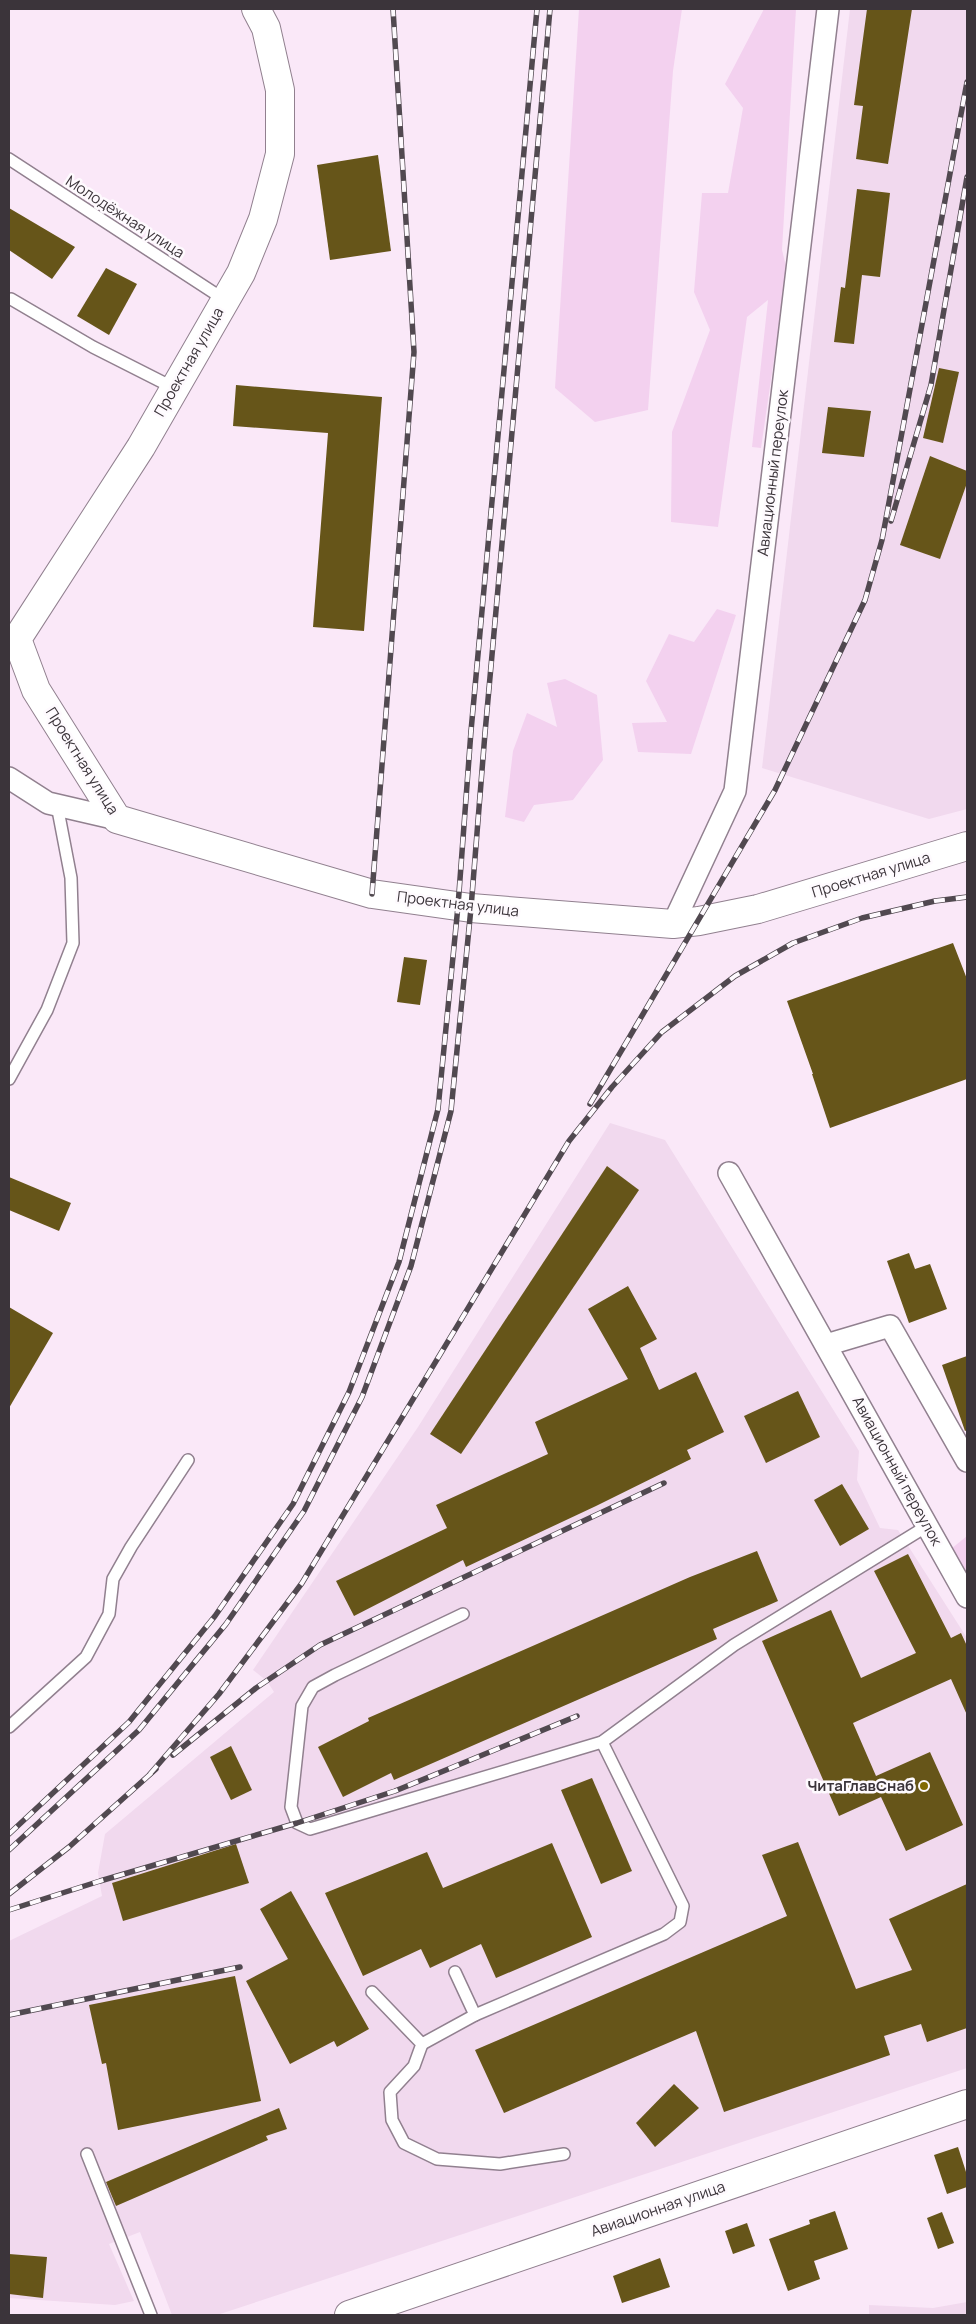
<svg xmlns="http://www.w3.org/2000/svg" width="976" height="2324" font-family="Manrope,sans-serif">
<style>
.built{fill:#f1d9ee}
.green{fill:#f3d1ef}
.building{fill:#665519}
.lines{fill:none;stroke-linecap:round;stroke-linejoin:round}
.service-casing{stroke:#91808f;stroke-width:14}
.minor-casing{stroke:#91808f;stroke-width:24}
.tertiary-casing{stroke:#91808f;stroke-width:30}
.secondary-casing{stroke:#91808f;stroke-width:30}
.service{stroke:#fff;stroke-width:11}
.minor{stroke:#fff;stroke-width:21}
.tertiary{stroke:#fff;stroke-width:28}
.secondary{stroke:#fff;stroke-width:28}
.rail-casing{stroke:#514950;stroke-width:5.5}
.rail{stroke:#fefafe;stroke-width:4;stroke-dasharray:11;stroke-linecap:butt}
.poi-dot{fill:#826a03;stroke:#fefafe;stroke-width:2}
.labels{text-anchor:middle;stroke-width:5;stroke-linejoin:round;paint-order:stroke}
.street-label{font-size:15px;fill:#3b343a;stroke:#fefafe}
.poi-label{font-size:15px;font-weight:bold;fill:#3b343a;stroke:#fefafe;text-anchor:end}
</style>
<rect width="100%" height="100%" fill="#fae8f8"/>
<!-- built -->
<g class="built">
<polygon points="850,9 967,9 967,809 929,819 762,768"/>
<polygon points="610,1123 665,1140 859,1451 857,1480 880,1528 898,1530 967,1638 967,2068 217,2315 172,2315 140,2232 109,2244 134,2301 115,2305 9,2298 9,1941 102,1896 98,1873 105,1834 274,1692 267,1681 253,1670 418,1427"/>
<polygon points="967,2302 967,2315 869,2315 869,2305 933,2308"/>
</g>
<!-- green -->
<g class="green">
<polygon points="579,9 682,9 673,71 648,410 595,422 555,388"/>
<polygon points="764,9 796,9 782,250 787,270 761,448 752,447 768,300 747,317 718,527 671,522 672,432 710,330 694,292 702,193 728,193 743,108 725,84"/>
<polygon points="717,609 736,615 691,754 638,752 632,723 667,722 646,681 669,634 694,642"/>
<polygon points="565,679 597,695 603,760 573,800 534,805 524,822 505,817 513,751 527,713 557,727 547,683"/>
<polygon points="967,1536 967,1577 951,1549"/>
</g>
<!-- building -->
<g class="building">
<polygon points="867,9 912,9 888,164 856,159 863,106 854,105"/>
<polygon points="378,155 391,251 330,260 317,165"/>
<polygon points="857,189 890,193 880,277 862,275 854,344 834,342 841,287 845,288"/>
<polygon points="9,208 75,247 52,279 9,250"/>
<polygon points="106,268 137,284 109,335 77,316"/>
<polygon points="939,368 959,372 943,443 923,438"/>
<polygon points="236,385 382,397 364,631 313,627 328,433 233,426"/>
<polygon points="828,407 871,411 864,457 822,453"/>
<polygon points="930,456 967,471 967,483 940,559 900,545"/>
<polygon points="953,943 967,979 967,1079 830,1128 812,1074 813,1074 787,1001"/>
<polygon points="404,957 427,960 420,1005 397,1002"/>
<polygon points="607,1166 639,1190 461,1454 430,1434"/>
<polygon points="9,1177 71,1203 59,1231 9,1210"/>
<polygon points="909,1253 915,1269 930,1264 947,1309 909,1323 887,1261"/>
<polygon points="628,1286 657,1339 640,1348 659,1390 696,1372 724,1432 687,1450 691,1459 596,1506 466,1567 463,1560 354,1616 336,1581 447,1528 436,1505 548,1454 535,1422 628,1379 588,1309"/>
<polygon points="9,1307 53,1333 9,1408"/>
<polygon points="967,1356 967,1430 965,1431 942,1365"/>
<polygon points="798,1391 820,1437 766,1463 744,1416"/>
<polygon points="842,1484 869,1529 840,1546 814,1500"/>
<polygon points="757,1551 778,1601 713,1629 717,1639 394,1780 391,1773 343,1797 318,1747 369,1721 368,1718 690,1577"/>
<polygon points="908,1554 951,1638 961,1633 967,1646 967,1715 951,1679 853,1723 876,1776 930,1752 963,1825 906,1851 881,1797 839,1816 762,1641 831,1610 861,1678 916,1653 874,1571"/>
<polygon points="231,1746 252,1790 231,1800 210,1757"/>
<polygon points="592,1778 632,1871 601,1884 561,1790"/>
<polygon points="798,1842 856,1989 912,1970 889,1919 967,1884 967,2028 927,2042 921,2024 884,2036 890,2055 724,2112 696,2031 504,2113 475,2050 787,1916 762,1855"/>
<polygon points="552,1843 592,1937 496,1978 481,1944 430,1968 421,1949 363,1976 325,1893 427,1852 443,1888"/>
<polygon points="236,1844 249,1883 123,1921 112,1883"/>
<polygon points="291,1891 369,2029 337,2047 334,2041 290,2064 246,1981 288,1959 260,1909"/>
<polygon points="235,1976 261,2101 118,2130 106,2063 102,2064 89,2005"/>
<polygon points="674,2084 699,2108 655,2147 636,2123"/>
<polygon points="279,2108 287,2129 266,2136 268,2140 116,2206 106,2182"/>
<polygon points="958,2147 967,2175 967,2187 947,2194 934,2155"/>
<polygon points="835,2211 848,2249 814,2261 820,2279 788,2291 769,2239 810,2224 809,2220"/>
<polygon points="942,2212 954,2243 938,2249 927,2218"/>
<polygon points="747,2223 755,2246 733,2254 725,2231"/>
<polygon points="9,2254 47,2257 43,2298 9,2294"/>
<polygon points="660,2258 670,2287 622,2303 613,2276"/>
</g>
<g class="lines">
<defs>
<g id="service">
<polyline points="9,159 225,300"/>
<polyline points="11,299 93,347 174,388"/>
<polyline points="9,1079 47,1010 73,943 71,878 57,805"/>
<polyline points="463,1614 335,1675 313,1687 302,1706 291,1807 297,1823 310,1829 327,1824 602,1742 734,1645 927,1526"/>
<polyline points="9,1727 86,1657 109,1614 113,1579 131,1547 188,1460"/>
<polyline points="372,1992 422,2044 414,2066 390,2092 392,2120 404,2143 437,2159 500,2164 564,2154"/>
<polyline points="475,2015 664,1934 680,1922 683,1906 602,1742"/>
<polyline points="422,2044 475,2015 455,1972"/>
<polyline points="87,2154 151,2315"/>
</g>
<g id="minor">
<polyline points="9,778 48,803 117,819"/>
<polyline points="673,924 735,791 828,9"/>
<polyline points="729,1173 967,1597"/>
<polyline points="826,1345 890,1326 967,1461"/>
</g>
<polyline id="tertiary" points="256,9 266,28 280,90 280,154 263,219 241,273 141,447 17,639 36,690 117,819 372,894 471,908 673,924 699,921 758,909 967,846"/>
<polyline id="secondary" points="349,2315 967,2104"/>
</defs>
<!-- service casing -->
<use href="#service" class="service-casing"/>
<!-- minor casing -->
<use href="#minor" class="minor-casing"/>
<!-- tertiary casing -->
<use href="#tertiary" class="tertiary-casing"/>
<!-- secondary casing -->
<use href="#secondary" class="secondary-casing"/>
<!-- service -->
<use href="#service" class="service"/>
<!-- minor -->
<use href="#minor" class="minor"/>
<!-- tertiary -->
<use href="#tertiary" class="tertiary"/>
<!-- secondary -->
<use href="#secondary" class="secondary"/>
<defs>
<g id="rail">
<polyline points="891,521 931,385 967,177"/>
<polyline points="372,894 414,352 393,9"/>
<polyline points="590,1104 775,790 865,600 882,540 967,82"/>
<polyline points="173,1755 256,1688 320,1645 664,1483"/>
<polyline points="150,1774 219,1694 302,1583 569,1141 612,1087 662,1032 735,976 793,943 862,918 935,901 967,897"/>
<polyline points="9,1834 129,1722 215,1616 293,1504 349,1392 399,1262 438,1109 458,906 471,731 537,9"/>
<polyline points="9,1850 139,1730 226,1624 304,1511 362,1397 411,1266 451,1111 471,908 485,733 550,9"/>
<polyline points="9,1894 69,1847 156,1769"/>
<polyline points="9,1910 100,1881 297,1823 395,1791 577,1716"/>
<polyline points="9,2015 240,1967"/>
</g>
</defs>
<!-- rail casing -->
<use href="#rail" class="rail-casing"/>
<!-- rail -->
<use href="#rail" class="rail"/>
</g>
<!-- markers -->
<circle class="poi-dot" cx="924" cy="1786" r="5"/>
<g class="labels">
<!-- street labels -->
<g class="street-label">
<text transform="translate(125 217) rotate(33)" y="5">Молодёжная улица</text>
<text transform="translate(189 362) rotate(-60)" y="5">Проектная улица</text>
<text transform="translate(773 473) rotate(-83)" y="5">Авиационный переулок</text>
<text transform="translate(82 761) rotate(58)" y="5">Проектная улица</text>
<text transform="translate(871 875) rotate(-17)" y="5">Проектная улица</text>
<text transform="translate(458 904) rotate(7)" y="5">Проектная улица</text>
<text transform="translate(897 1471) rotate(61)" y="5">Авиационный переулок</text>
<text transform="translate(658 2209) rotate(-19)" y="5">Авиационная улица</text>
</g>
<!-- poi labels -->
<g class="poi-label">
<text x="914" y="1791">ЧитаГлавСнаб</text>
</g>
</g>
<!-- border -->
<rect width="976" height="2324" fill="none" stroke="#3b343a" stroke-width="20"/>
</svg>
